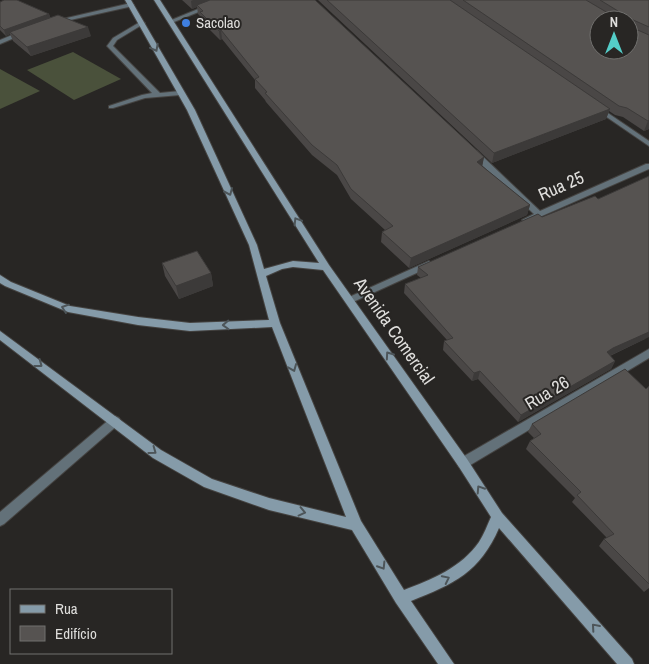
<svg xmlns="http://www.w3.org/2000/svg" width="649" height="664" font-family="'Archivo Narrow',sans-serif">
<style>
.green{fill:#4a513b}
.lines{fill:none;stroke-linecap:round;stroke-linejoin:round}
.lane-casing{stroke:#454341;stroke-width:2}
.street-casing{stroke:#454341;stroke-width:2}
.secondary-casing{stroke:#454341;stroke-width:2}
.lane{fill:#637179;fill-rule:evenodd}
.street{fill:#637179;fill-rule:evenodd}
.secondary{fill:#859ba9;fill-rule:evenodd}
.wall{fill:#4a4746}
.shaded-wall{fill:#3c3a39}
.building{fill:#565351;stroke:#3c3a39;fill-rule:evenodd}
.oneway{stroke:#4d5559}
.shop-dot{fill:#3f7fe0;stroke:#282624;stroke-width:2}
.labels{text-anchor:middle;stroke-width:4;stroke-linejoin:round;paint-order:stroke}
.far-poi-label{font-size:15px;fill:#dfdedc;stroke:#282624;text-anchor:start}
.street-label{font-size:18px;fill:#dfdedc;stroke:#282624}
</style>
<rect width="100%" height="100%" fill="#282624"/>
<!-- green -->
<g class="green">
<polygon points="73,52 121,79 74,100 27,70"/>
<polygon points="0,69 40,91 0,109"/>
</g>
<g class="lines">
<defs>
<polygon id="lane" points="140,22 145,23 117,40 113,46 160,93 180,91 183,93 180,95 145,98 113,108 109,108 109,106 142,95 152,93 107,46 113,38"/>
<g id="street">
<polygon points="220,0 228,0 174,22 169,21"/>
<polygon points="131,3 134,5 133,6 57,23 54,21"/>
<polygon points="24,30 27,32 26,33 0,44 0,40"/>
<polygon points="595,107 599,107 649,141 649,146 595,109"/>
<polygon points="471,151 477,151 540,211 646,164 649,164 649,169 526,223 522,220 534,214 471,155"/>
<polygon points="429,261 434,264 432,266 353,302 347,302 345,300 347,298"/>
<polygon points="649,349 649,358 467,467 463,468 459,467 457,463 459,459"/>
<polygon points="115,416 119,418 121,421 119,424 4,524 0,526 0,512 111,418"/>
</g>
<path id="secondary" d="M125,0H131L195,110L257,245L264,269L293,261L319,263L154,0H160L329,265L467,459L502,513L632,659L634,664H617L499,528C480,572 454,584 411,601L454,664H438L396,603L352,530L269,510L204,487L153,458L0,340V331L161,450L212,479L269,498L346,517L272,327L190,331L138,325L68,312L5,286L0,283V275L11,282L70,306L138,317L190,323L269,320L249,245L187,110ZM293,267L323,270L459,467L491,517C487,526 484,534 479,542C462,567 431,580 404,590L361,521L280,323L266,276L282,269Z"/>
</defs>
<!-- lane casing -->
<use href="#lane" class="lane-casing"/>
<!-- street casing -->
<use href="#street" class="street-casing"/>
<!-- secondary casing -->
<use href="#secondary" class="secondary-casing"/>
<!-- lane -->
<use href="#lane" class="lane"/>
<!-- street -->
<use href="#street" class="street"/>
<!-- secondary -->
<use href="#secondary" class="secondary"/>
</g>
<!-- wall -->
<g class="wall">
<polygon points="182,0 315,0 484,157 482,166 530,205 527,215 409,268 381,242 382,232 385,230 351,199 337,175 312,155 266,102 265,100 255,88 255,80 222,39 220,40 201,21 201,17 198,14 197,7 192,9"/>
<polygon points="318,0 649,0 649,129 644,131 623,117 615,115 609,111 606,119 492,163"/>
<polygon points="0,2 49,14 50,17 91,36 31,56 13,41 10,34 6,36 0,30"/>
<polygon points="162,263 211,273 213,286 179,299 165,276"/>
<polygon points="418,267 645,339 610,356 615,361 611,369 518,422 478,379 472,381 443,350 444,341 447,340 404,293 405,284 421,278 417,275"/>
<polygon points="649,386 649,588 644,592 599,546 604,539 607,538 572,502 575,498 526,449 530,441 534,438 528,432 532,424 646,389"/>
</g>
<!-- shaded-wall -->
<g class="shaded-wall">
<polygon points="193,0 215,0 197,5 197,7 192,9 191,1"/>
<polygon points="49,14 51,19 10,32 10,34 6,36 4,30"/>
<polygon points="88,27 91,36 31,56 27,47"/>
<polygon points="221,30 222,39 220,40 219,31"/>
<polygon points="610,109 606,119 492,163 494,153"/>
<polygon points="649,120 649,129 644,131 648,121"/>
<polygon points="484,157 482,167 477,162"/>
<polygon points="530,205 527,215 409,268 411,258"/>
<polygon points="211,273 213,286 179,299 176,286"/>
<polygon points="649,332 649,337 645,339 609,356 607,352 613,348"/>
<polygon points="615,361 611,369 518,422 521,415"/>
<polygon points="480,371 478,379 472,381 474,373"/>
</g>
<!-- building -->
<g class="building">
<polygon points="4,0 17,0 49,14 4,30 0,26 0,2"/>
<polygon points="210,0 315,0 484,157 477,162 530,205 411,258 382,232 393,226 351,189 337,165 312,145 265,93 267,92 255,79 259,77 221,30 219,31 200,12 203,11 197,5"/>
<polygon points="327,0 450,0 610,109 494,153"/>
<path d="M463,0H586L608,13H616L618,11L600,0H649V27L631,19V27L649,35V120L648,121L627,108L619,106ZM599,20H629V50H599Z"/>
<polygon points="58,15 88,27 27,47 10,32"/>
<polygon points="649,176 649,332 613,348 607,352 615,361 521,415 480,371 474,373 444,341 453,338 405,284 428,275 418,267 538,214 542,217 595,196 598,199"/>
<polygon points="197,251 211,273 176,286 162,263"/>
<polygon points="625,369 646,389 649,386 649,584 604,539 614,534 577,495 581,492 530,441 541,434 532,424"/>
</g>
<!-- one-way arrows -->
<defs><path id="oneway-chevron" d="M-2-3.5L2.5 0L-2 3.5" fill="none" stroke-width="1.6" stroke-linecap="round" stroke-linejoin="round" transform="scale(1.25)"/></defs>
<g class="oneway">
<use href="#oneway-chevron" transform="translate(155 48) rotate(62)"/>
<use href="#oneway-chevron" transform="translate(229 192) rotate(66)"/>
<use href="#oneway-chevron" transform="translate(297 221) rotate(-122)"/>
<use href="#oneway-chevron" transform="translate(65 308) rotate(-161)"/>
<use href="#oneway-chevron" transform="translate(226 325) rotate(178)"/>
<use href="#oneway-chevron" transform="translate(389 355) rotate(-125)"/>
<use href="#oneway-chevron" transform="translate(39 364) rotate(37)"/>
<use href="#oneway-chevron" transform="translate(293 368) rotate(68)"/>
<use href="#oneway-chevron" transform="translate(153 451) rotate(36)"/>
<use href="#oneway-chevron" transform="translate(480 489) rotate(-123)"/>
<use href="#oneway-chevron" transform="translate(302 512) rotate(13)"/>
<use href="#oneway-chevron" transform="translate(382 566) rotate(58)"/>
<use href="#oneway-chevron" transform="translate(446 579) rotate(-26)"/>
<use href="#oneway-chevron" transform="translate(595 627) rotate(-131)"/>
</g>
<!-- markers -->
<circle class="shop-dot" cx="186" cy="23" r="5"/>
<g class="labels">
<!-- far-poi labels -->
<g class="far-poi-label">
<text x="196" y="28">Sacolao</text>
</g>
<!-- street labels -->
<g class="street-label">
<text transform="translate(561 186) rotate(-24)" y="6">Rua 25</text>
<text transform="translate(394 331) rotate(55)" y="6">Avenida Comercial</text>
<text transform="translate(547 393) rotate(-31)" y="6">Rua 26</text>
</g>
</g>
<!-- legend -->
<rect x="10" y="589" width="162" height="65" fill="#282624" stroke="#71706e"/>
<rect x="20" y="605" width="25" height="8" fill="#859ba9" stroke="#71706e"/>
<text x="55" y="614" font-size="15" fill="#dfdedc">Rua</text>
<rect x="20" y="626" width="25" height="15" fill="#565351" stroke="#71706e"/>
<text x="55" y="639" font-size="15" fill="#dfdedc">Edifício</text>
<!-- north arrow -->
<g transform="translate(614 35)"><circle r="24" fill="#282624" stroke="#71706e"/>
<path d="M0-4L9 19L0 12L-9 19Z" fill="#54cdc8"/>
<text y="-8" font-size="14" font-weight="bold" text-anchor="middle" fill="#dfdedc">N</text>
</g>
</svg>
